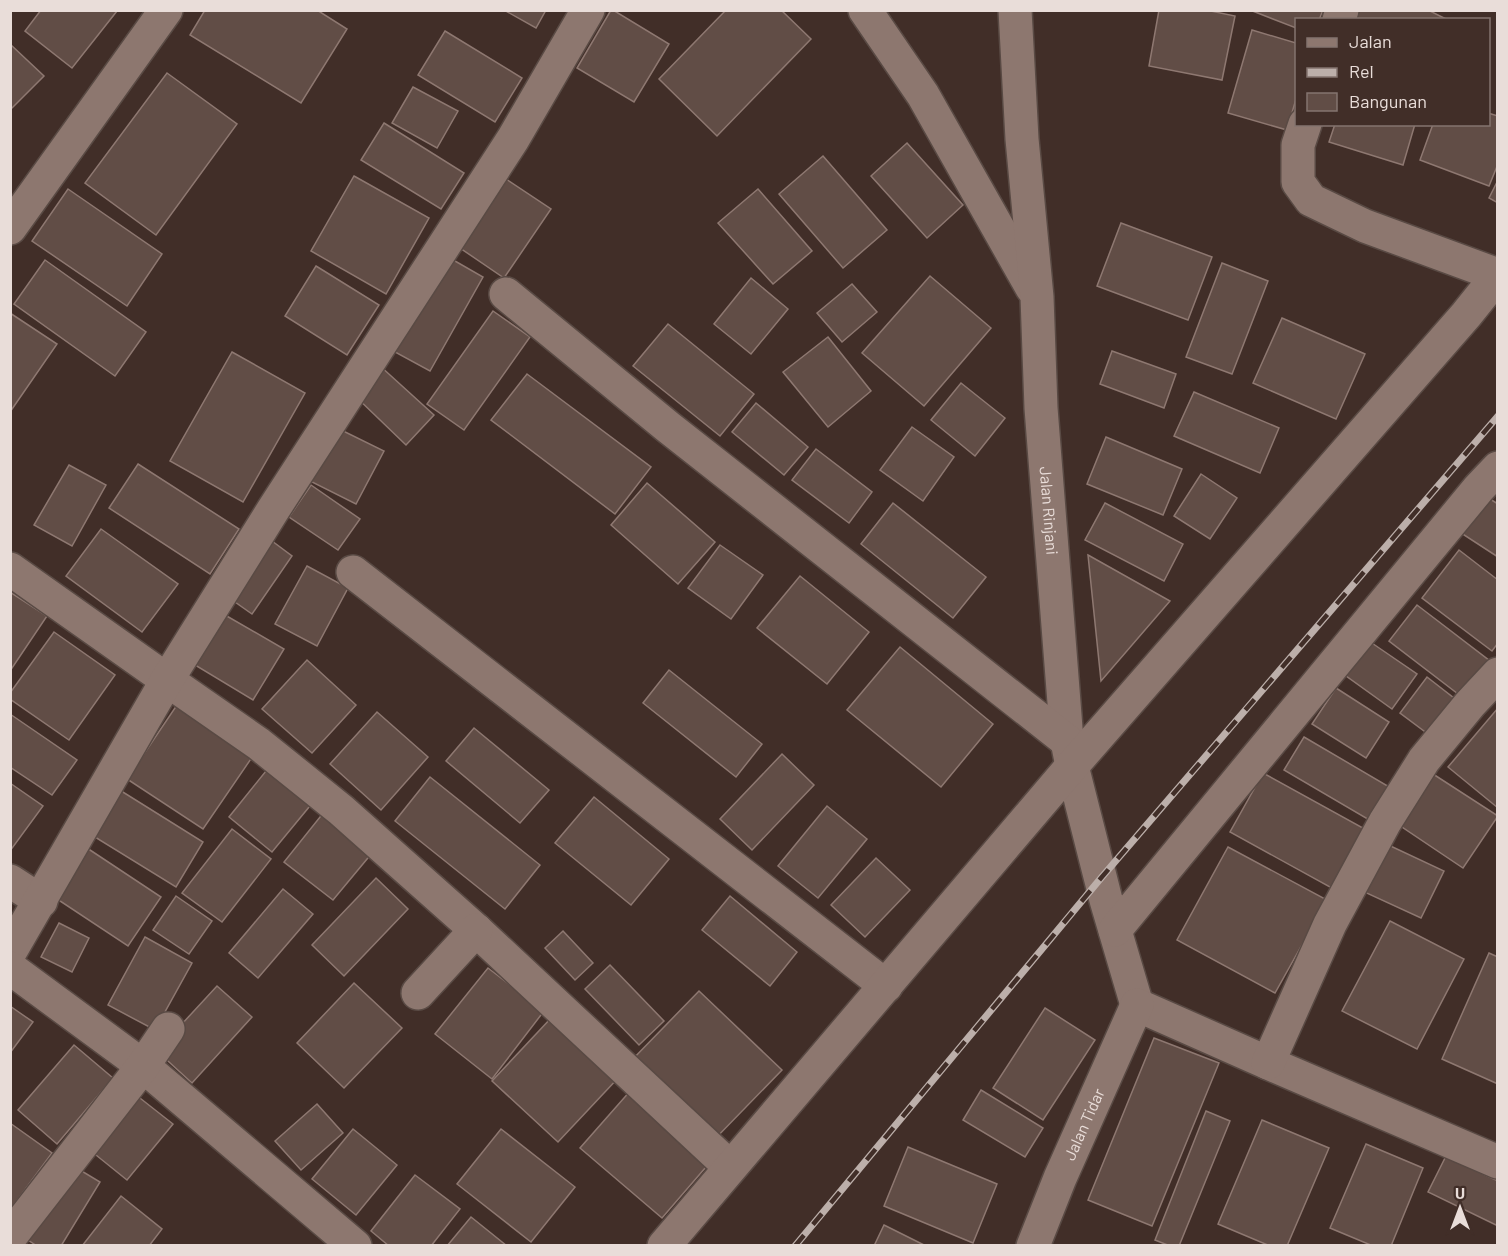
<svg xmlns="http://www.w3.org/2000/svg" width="1508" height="1256" font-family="Barlow,sans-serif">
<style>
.building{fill:#614d46;stroke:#8e7871;stroke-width:1.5}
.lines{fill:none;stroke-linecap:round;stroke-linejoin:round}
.minor-casing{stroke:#594a44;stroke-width:36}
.minor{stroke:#8d776f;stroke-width:33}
.rail-casing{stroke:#bcafaa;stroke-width:7}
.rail{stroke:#412e28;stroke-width:4.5;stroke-dasharray:14;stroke-linecap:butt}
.labels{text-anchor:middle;stroke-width:6;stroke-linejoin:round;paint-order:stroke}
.street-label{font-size:16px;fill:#e9ddd9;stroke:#412e28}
</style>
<rect width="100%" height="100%" fill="#412e28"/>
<!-- building -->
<g class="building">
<polygon points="41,10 116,10 117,11 72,68 25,31"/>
<polygon points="205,10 317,10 347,29 301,103 190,35"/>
<polygon points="504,10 546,10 536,28"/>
<polygon points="611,10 613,10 669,44 634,102 577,68"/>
<polygon points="726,10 781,10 811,39 717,136 659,79"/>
<polygon points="1159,10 1206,10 1235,16 1222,80 1149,66"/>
<polygon points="1250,10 1323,10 1319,20 1296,20 1296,28"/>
<polygon points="1353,10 1428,10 1448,20 1348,20"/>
<polygon points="1252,30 1296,43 1296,99 1287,130 1228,113"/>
<polygon points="445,31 522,78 495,122 418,75"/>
<polygon points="10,44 44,76 10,110"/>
<polygon points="167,73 237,124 156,235 85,183"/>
<polygon points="413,87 458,111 437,148 392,123"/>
<polygon points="1488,113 1498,116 1498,164 1489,186 1420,160 1433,124 1488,124"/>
<polygon points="384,123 464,173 441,209 361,160"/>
<polygon points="1335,124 1415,124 1403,165 1329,142"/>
<polygon points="907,143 963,205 927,238 871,176"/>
<polygon points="823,156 887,230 843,268 779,194"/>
<polygon points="354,176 429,218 386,294 311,251"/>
<polygon points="503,177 551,209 504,278 457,246"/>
<polygon points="1498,180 1498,203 1489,198"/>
<polygon points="68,189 162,254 127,306 32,241"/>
<polygon points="758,189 812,251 773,284 718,223"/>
<polygon points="1121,223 1212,257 1188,320 1097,286"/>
<polygon points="448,257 483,277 430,371 395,352"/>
<polygon points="45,260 146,332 115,376 14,304"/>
<polygon points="1222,263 1268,281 1232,374 1186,357"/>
<polygon points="316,266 379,305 347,355 285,316"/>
<polygon points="930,276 991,328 924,406 862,353"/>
<polygon points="751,278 788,309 751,354 714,324"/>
<polygon points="852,284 877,312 842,342 817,313"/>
<polygon points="493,311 530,337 464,430 427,404"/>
<polygon points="10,313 57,344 10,412"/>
<polygon points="1282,318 1365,354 1336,419 1253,383"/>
<polygon points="668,324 754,394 720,436 633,366"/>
<polygon points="828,337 871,391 828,427 783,372"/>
<polygon points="1112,351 1176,374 1164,408 1100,384"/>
<polygon points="232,352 305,393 243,502 170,461"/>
<polygon points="379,365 434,415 406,445 352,393"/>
<polygon points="527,374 651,467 615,514 491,420"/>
<polygon points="961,383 1005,418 975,456 931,420"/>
<polygon points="1194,392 1279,428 1260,473 1174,436"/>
<polygon points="756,403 808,447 784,475 732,432"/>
<polygon points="333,426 384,451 356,504 306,479"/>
<polygon points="912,427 954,457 923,501 880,470"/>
<polygon points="1106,437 1182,469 1163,515 1087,484"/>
<polygon points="816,449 872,492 849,523 792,480"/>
<polygon points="138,464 239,529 210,574 109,508"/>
<polygon points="69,465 106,485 72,546 34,525"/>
<polygon points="1201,474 1237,498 1210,539 1174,516"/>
<polygon points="647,483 715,542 678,584 611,525"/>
<polygon points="311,485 360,519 338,550 289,517"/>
<polygon points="1482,494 1498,504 1498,557 1458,531"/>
<polygon points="893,503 986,577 953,618 861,544"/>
<polygon points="1105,503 1183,544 1164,581 1085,540"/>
<polygon points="101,529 178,584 142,632 66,576"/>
<polygon points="268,538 292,556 252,614 228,597"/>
<polygon points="720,545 763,575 731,619 688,588"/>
<polygon points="1459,550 1498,580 1498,643 1492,651 1422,598"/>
<polygon points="1088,555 1170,601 1101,681"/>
<polygon points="307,566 348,588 317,646 275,624"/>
<polygon points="800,576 869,632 827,684 757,628"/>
<polygon points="10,592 47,616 10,671"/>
<polygon points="1417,605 1490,661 1462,697 1389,641"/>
<polygon points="225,615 284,649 253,700 195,665"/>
<polygon points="54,632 115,675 69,740 10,699 10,693"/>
<polygon points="1366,639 1417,674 1392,709 1342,673"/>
<polygon points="900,647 993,724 941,787 847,710"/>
<polygon points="307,660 356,705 312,753 262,709"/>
<polygon points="669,670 762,744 736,777 643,703"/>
<polygon points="1427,677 1459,702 1432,737 1400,713"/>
<polygon points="1336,688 1389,722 1366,758 1312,724"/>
<polygon points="181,699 257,750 203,829 127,779"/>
<polygon points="1498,708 1498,808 1448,767"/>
<polygon points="377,712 428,757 381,810 330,764"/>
<polygon points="10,714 77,760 52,795 10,767"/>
<polygon points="474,728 549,790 520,823 446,761"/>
<polygon points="1304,737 1391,788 1371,821 1284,770"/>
<polygon points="782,754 814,785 752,850 720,819"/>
<polygon points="270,766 314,801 272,852 229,817"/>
<polygon points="1263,773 1372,833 1339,892 1230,832"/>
<polygon points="1433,774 1498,816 1463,868 1399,825"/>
<polygon points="430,777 540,865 505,909 395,821"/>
<polygon points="10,783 43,806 10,851"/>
<polygon points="118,789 203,842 176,887 90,834"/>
<polygon points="594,797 669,859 631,905 555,843"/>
<polygon points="827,806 867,839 818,898 778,866"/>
<polygon points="328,807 377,847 333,900 284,862"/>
<polygon points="232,829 271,859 222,922 182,893"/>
<polygon points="1382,842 1444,871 1421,918 1360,890"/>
<polygon points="1228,847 1327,900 1275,993 1177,940"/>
<polygon points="87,848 161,897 128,946 54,897"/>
<polygon points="876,858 910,890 865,937 831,905"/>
<polygon points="376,878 408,909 344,976 312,945"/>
<polygon points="283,889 313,914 258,978 229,953"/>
<polygon points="176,896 212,921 189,954 153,930"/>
<polygon points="730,896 797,952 770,986 702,930"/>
<polygon points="1390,921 1464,959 1417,1049 1342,1011"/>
<polygon points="59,923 89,938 72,972 41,957"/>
<polygon points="563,931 593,963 575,980 545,948"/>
<polygon points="145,937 192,963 155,1030 108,1005"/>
<polygon points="1489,953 1498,957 1498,1084 1442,1059"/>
<polygon points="610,965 664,1021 639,1045 585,989"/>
<polygon points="488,968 544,1011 492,1079 435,1034"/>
<polygon points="354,983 402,1028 344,1088 297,1043"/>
<polygon points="217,986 252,1017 192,1083 157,1051"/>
<polygon points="699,991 782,1070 711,1143 629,1063"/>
<polygon points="10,1006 33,1022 10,1053"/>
<polygon points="1045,1008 1095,1040 1043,1120 993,1088"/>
<polygon points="552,1017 619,1077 558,1142 492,1081"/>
<polygon points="1154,1038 1219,1063 1152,1226 1088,1200"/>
<polygon points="74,1045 113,1078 57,1144 18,1110"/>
<polygon points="631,1090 712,1160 662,1218 580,1148"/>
<polygon points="981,1090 1043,1128 1025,1157 963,1120"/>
<polygon points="131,1091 173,1124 127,1180 86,1147"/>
<polygon points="317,1104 343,1133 301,1170 275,1141"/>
<polygon points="1206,1111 1230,1121 1179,1246 1170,1246 1155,1240"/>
<polygon points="1262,1120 1329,1148 1287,1246 1270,1246 1218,1224"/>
<polygon points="10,1123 52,1153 10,1210"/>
<polygon points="353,1129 397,1165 356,1215 312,1179"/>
<polygon points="501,1129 575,1187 531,1242 457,1184"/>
<polygon points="1366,1144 1423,1168 1391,1246 1373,1246 1330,1228"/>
<polygon points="908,1147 997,1184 973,1243 884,1206"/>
<polygon points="1446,1156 1498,1181 1498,1222 1496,1225 1428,1192"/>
<polygon points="70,1164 100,1182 61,1246 37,1246 25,1238"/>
<polygon points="415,1175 460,1209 431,1246 389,1246 371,1231"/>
<polygon points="121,1196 162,1229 149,1246 82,1246"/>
<polygon points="471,1217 507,1246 447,1246"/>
<polygon points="884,1225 926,1246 874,1246"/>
</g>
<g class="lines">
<defs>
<g id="minor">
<polyline points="865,10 923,95 1032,288"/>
<path id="s1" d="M1015,10L1022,139L1037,297L1041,408L1067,741L1072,766L1106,900L1137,1005"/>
<polyline points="1339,20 1342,10"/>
<polyline points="10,228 166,10"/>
<polyline points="506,294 668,427 1067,741"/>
<polyline points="10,569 167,680 259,744 341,810 476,930 730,1167"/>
<polyline points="353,572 886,986"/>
<polyline points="10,881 41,901"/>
<polyline points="1115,930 1479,488 1498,468"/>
<polyline points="10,952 167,680 273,510 513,139 588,10"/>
<polyline points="10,968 143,1066 355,1246"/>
<polyline points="418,993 476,930"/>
<polyline points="1137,1005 1268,1063 1498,1162"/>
<polyline points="1268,1063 1330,924 1385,822 1424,760 1470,704 1498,674"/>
<polyline points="10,1237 143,1066 168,1029"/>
<polyline points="664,1246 1072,766 1466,315 1498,275 1365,226 1311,200 1298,182 1298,145 1305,124"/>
<path id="s2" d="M1033,1246L1060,1178L1137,1005"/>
</g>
</defs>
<!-- minor casing -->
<use href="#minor" class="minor-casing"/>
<!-- minor -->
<use href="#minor" class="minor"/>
<defs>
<polyline id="rail" points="795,1246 1101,878 1498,416"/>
</defs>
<!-- rail casing -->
<use href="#rail" class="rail-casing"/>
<!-- rail -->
<use href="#rail" class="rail"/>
</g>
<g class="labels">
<!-- street labels -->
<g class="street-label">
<text dy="6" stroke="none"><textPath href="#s1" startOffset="502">Jalan Rinjani</textPath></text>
<text dy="6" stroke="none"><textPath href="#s2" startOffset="132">Jalan Tidar</textPath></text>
</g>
</g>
<!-- border -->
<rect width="1508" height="1256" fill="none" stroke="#e9ddd9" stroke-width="24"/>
<!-- legend -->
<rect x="1295" y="18" width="195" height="108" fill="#412e28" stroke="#84746f" stroke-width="1.5"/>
<rect x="1307" y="38" width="30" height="9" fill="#8d776f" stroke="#84746f" stroke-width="1.5"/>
<text x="1349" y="48" font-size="18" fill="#e9ddd9">Jalan</text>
<rect x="1307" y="68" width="30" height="9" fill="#bcafaa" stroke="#84746f" stroke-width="1.5"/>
<text x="1349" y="78" font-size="18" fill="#e9ddd9">Rel</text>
<rect x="1307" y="93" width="30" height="18" fill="#614d46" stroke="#84746f" stroke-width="1.5"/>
<text x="1349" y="108" font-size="18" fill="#e9ddd9">Bangunan</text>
<!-- north arrow -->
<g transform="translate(1460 1208)" stroke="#412e28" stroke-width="4.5" paint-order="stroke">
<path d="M0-4.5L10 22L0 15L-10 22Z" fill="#e9ddd9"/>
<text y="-9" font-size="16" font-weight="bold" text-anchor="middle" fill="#e9ddd9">U</text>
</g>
</svg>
